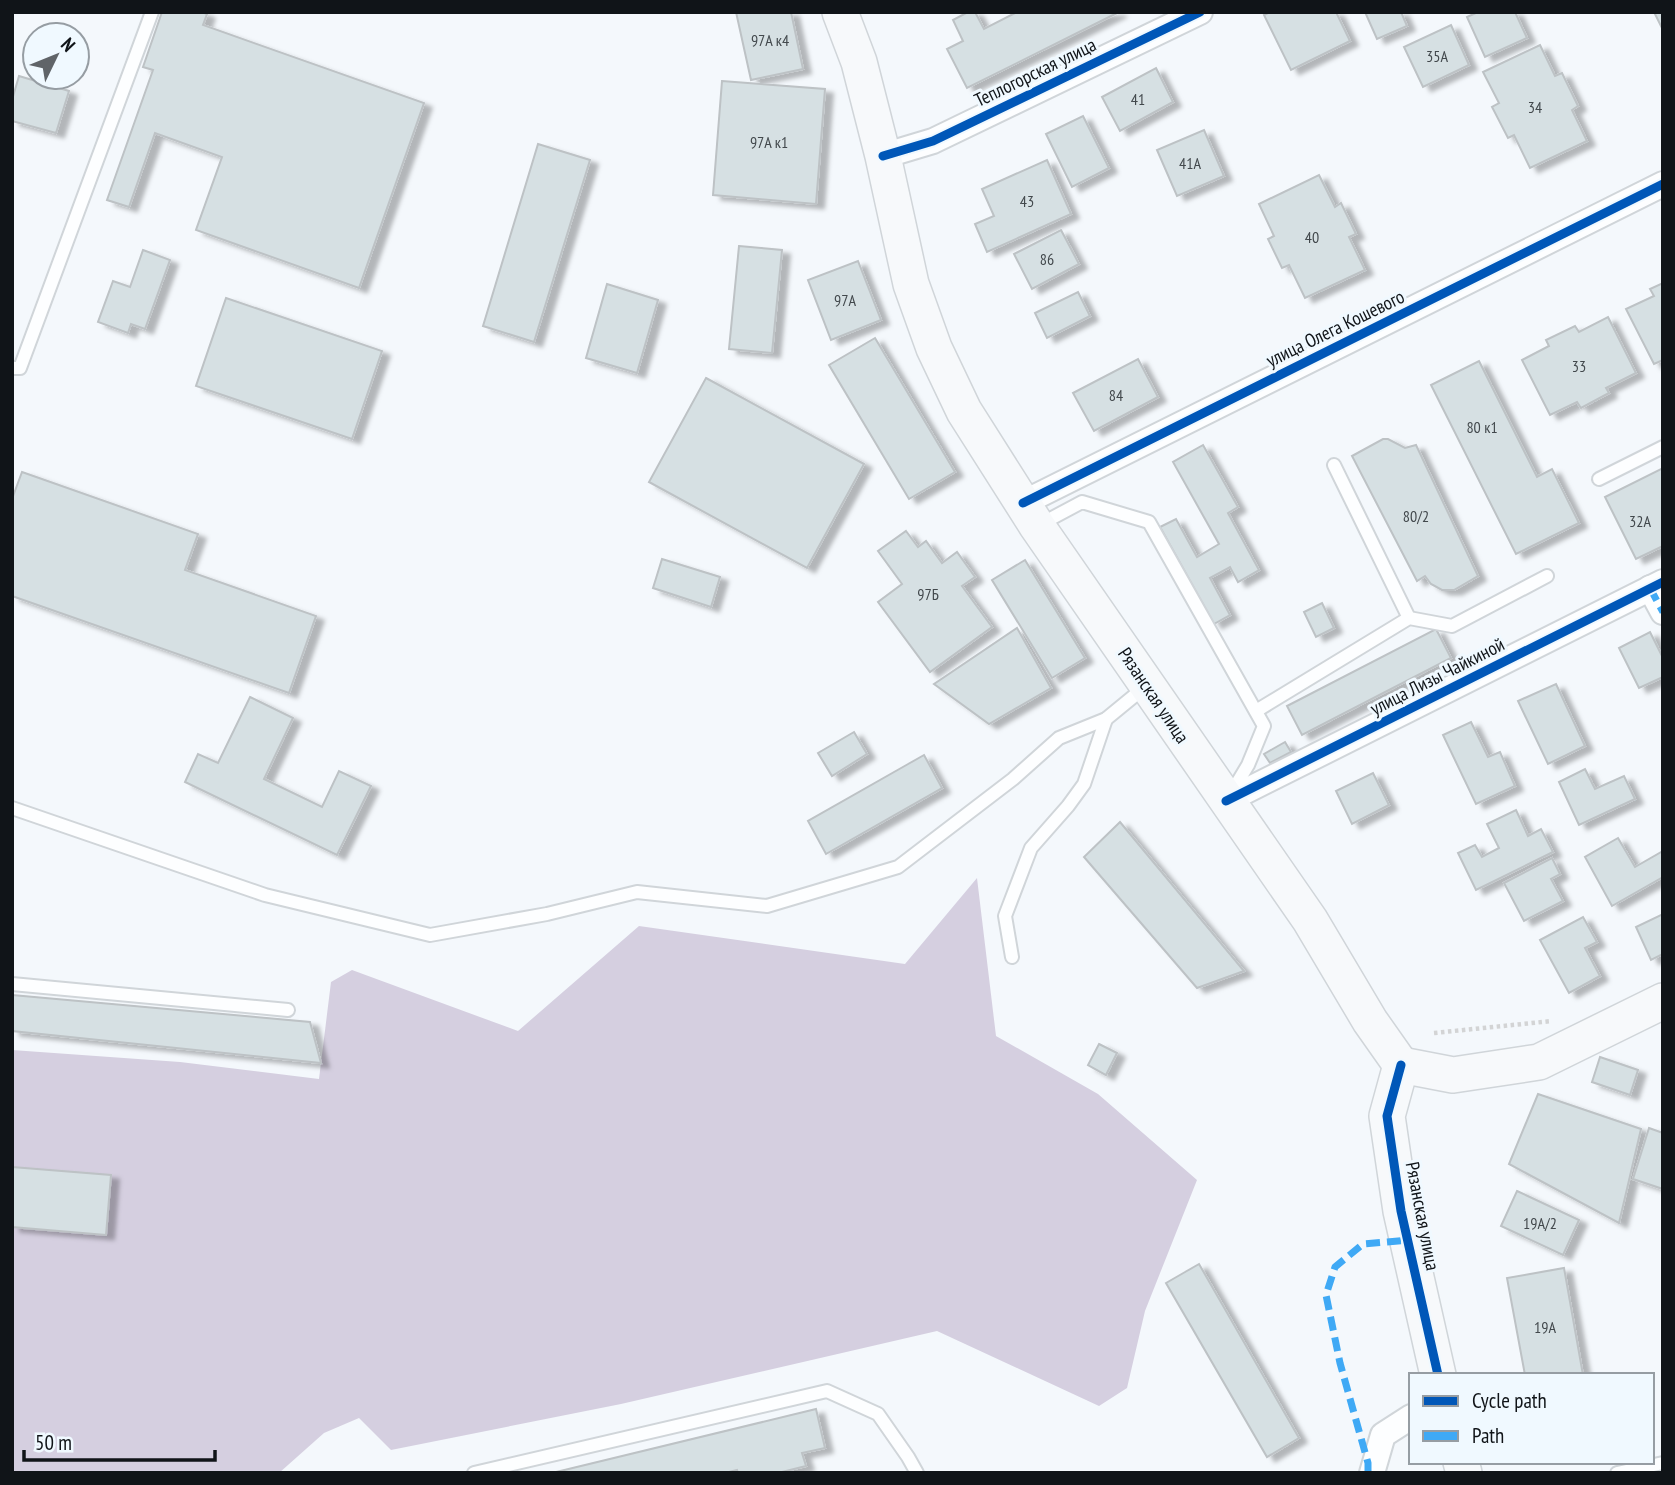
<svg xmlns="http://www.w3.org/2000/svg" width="1675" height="1485" font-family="'PT Sans Narrow',sans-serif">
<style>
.forest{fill:#d5cfe0}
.building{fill:#d6e0e3;stroke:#bdc2c5;stroke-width:2;filter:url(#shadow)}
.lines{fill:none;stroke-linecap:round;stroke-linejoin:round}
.lane-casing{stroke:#d0d5d9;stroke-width:16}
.street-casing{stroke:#d0d5d9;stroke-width:28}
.secondary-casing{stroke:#d0d5d9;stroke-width:38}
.path{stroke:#d3d4d5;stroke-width:4.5;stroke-dasharray:3.5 3.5;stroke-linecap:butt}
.lane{stroke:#fdfeff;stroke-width:12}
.street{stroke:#fdfeff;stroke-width:24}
.secondary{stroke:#f7f9fb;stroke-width:35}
.quiet{stroke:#3fa9f5;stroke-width:7;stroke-dasharray:14 7;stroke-linecap:butt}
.cycleway-casing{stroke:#f0f9ff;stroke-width:13}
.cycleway{stroke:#0057b8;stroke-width:9}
.labels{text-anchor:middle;stroke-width:6;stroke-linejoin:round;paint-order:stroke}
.number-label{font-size:16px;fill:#42484c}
.street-label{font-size:19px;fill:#101418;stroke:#f0f9ff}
</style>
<defs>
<filter id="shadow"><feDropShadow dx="8" dy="4.5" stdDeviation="2" flood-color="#0004"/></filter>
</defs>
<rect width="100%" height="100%" fill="#f4f8fc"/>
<!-- forest -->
<polygon class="forest" points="977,878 996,1036 1098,1094 1197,1180 1145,1311 1127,1388 1099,1406 937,1331 621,1404 391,1450 359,1418 324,1433 279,1473 12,1473 12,1050 180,1062 319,1079 331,982 352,970 518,1031 639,926 905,964"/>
<!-- building -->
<g class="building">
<polygon points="162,12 202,12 207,14 203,25 424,103 359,288 196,230 222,157 155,133 129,207 107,200 153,70 143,67"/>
<polygon points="736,12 791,12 803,69 751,80"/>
<polygon points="968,12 975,12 984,29 1017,12 1119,12 967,88 947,49 963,41 953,20"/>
<polygon points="1270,12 1336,12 1350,41 1291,70 1264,15"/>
<polygon points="1365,12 1401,12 1407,26 1377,39"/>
<polygon points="1478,12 1515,12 1527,38 1485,57 1467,17"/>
<polygon points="1654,12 1663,12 1663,30"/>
<polygon points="1451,25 1469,65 1423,87 1404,47"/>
<polygon points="1540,45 1555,76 1562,73 1578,106 1572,110 1587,141 1530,168 1514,135 1508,138 1492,107 1499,103 1483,72"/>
<polygon points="1156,68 1173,102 1120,131 1102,97"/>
<polygon points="19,76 69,91 56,133 12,121 12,100"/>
<polygon points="722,81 825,89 816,204 713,195"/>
<polygon points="1083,116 1109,168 1072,187 1046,134"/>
<polygon points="1204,130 1224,176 1177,196 1157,150"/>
<polygon points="538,144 590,160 534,342 483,326"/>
<polygon points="1047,160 1071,214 987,252 975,224 994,216 982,189"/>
<polygon points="1319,175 1335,207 1341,203 1356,234 1349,237 1365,270 1305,298 1289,265 1282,268 1268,239 1274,236 1259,204"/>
<polygon points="1061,230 1079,264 1032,289 1014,254"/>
<polygon points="739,246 782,250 772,353 729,349"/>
<polygon points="143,250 170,260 145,329 131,324 128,333 98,322 113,281 130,287"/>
<polygon points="858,261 881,320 831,340 808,280"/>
<polygon points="1663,283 1663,360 1654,364 1626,309 1654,296 1650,289"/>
<polygon points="607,284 658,300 637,373 586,358"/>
<polygon points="1078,292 1090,316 1047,338 1035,313"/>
<polygon points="226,298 382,351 352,439 196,386"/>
<polygon points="1608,317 1636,373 1606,388 1609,393 1581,408 1577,402 1550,415 1522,360 1549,346 1546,340 1575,326 1579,332"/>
<polygon points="875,338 955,472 909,499 829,365"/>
<polygon points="1138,359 1158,397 1094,431 1073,393"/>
<polygon points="1479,361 1537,477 1552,469 1579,523 1516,554 1431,385"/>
<polygon points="706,378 864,464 807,568 649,482"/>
<polygon points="1383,439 1388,439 1405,448 1416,445 1478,576 1454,590 1442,590 1431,584 1425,576 1417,581 1352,456"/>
<polygon points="1203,445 1238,507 1228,513 1259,570 1238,582 1230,567 1210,578 1230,615 1214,624 1160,527 1176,519 1197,557 1219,544 1173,462"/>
<polygon points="1663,468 1663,546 1636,559 1605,497"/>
<polygon points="22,472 198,534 185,570 316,616 289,693 12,596 12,499"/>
<polygon points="906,531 918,547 926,541 942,563 957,552 975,577 962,586 992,627 930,672 878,602 902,584 878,551"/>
<polygon points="662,559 720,577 711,607 653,588"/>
<polygon points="1025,560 1085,658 1052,678 992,580"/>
<polygon points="1322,603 1334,628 1316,637 1304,612"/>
<polygon points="1017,628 1051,688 989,724 934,684"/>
<polygon points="1436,629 1451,658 1302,735 1287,706"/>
<polygon points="1650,632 1663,658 1663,677 1639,688 1619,648"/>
<polygon points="1556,684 1585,746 1548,764 1518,701"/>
<polygon points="250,697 293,718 264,779 322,807 339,771 371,786 337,855 185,782 198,754 218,763"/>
<polygon points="1471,722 1488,757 1500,752 1515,786 1476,804 1443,735"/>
<polygon points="854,732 867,754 832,776 818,753"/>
<polygon points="1285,742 1291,752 1270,763 1264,754"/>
<polygon points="924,755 942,788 826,854 808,821"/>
<polygon points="1585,769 1595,789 1624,776 1635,799 1579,825 1559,782"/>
<polygon points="1373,773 1389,805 1352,824 1336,791"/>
<polygon points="1516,810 1528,836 1541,829 1553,852 1476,890 1458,853 1475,845 1482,857 1499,848 1487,824"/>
<polygon points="1120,822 1244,971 1197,988 1084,857"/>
<polygon points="1618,838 1635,867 1663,851 1663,877 1612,906 1585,857"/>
<polygon points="1552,858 1560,874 1551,879 1563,901 1524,921 1504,883"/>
<polygon points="1663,914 1663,954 1651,960 1636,927"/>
<polygon points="1583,917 1597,942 1585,948 1600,976 1569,993 1540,940"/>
<polygon points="12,995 310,1022 321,1063 12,1031"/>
<polygon points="1099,1044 1117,1053 1106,1075 1088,1065"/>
<polygon points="1600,1057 1638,1070 1630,1095 1592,1082"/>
<polygon points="1538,1094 1641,1129 1619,1223 1509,1164"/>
<polygon points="1649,1128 1663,1133 1663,1189 1633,1179"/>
<polygon points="12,1167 111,1175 106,1235 12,1227"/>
<polygon points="1517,1191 1579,1220 1563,1255 1501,1226"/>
<polygon points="1199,1264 1299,1438 1267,1457 1166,1283"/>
<polygon points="1564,1268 1583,1375 1525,1375 1507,1278"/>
<polygon points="816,1409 825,1448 802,1453 806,1466 778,1473 738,1473 737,1470 725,1473 552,1473"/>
</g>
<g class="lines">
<defs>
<g id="lane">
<polyline points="12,368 20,368 152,12"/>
<polyline points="1334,465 1409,618"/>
<polyline points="1599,479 1663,447"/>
<polyline points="1039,525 1082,502 1149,522 1264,726 1248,765 1230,795"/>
<polyline points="1256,711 1409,618 1452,626 1547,576"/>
<polyline points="12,808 265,895 430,935 547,914 637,892 767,906 898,867 1013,779 1059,738 1106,719 1145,687"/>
<polyline points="1012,957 1005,916 1031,848 1068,806 1084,784 1106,719"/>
<polyline points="12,984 288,1010"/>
<polyline points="474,1473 827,1391 878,1414 908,1457 917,1473"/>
<polyline points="1617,1473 1663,1463"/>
</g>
<g id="street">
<polyline points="883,156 933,141 1200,12"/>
<polyline points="1023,503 1663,184"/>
<polyline points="1650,588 1663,612"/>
<polyline points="1226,801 1663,582"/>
<polyline points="1372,1473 1383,1435 1411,1417"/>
</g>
<g id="secondary">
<polyline points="840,12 859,62 883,156 911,284 934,348 964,411 1037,526 1310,920 1370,1021 1401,1065 1387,1116 1401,1211 1438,1375"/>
<polyline points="1401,1065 1453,1075 1539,1062 1663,1001"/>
<polyline points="1461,1462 1464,1473"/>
</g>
</defs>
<!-- lane casing -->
<use href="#lane" class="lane-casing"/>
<!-- street casing -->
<use href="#street" class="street-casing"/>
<!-- secondary casing -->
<use href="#secondary" class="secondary-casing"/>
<!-- path -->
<polyline class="path" points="1434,1033 1552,1021"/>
<!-- lane -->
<use href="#lane" class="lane"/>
<!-- street -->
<use href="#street" class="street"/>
<!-- secondary -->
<use href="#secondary" class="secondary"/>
<!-- quiet -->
<g class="quiet">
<polyline points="1650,588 1663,612"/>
<polyline points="1368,1473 1368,1463 1340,1363 1326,1295 1335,1267 1363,1244 1409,1240"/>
</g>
<defs>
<g id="cycleway">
<polyline points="883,156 933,141 1200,12"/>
<polyline points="1023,503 1663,184"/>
<polyline points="1226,801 1663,582"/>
<polyline points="1401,1065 1387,1116 1401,1211 1438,1375"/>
</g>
</defs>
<!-- cycleway casing -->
<use href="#cycleway" class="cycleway-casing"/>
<!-- cycleway -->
<use href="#cycleway" class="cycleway"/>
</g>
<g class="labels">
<!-- number labels -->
<g class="number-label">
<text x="770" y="46">97А к4</text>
<text x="1437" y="62">35А</text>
<text x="1138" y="105">41</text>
<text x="1535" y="113">34</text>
<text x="769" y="148">97А к1</text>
<text x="1190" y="169">41А</text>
<text x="1027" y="207">43</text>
<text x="1312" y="243">40</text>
<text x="1047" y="265">86</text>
<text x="845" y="306">97А</text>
<text x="1579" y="372">33</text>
<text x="1116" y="401">84</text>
<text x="1482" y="433">80 к1</text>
<text x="1416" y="522">80/2</text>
<text x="1640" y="527">32А</text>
<text x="928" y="600">97Б</text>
<text x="1540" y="1229">19А/2</text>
<text x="1545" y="1333">19А</text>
</g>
<!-- street labels -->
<g class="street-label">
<text transform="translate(1035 72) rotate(-26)" y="7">Теплогорская улица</text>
<text transform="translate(1335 328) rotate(-26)" y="7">улица Олега Кошевого</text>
<text transform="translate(1437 676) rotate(-27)" y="7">улица Лизы Чайкиной</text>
<text transform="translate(1154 695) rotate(56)" y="7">Рязанская улица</text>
<text transform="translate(1423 1216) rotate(79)" y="7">Рязанская улица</text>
</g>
</g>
<!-- border -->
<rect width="1675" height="1485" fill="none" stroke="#101418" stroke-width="28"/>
<!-- legend -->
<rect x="1409" y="1373" width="245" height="91" fill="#f0f9ff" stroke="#969da3" stroke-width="2"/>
<rect x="1423" y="1396" width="35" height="10" fill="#0057b8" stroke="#969da3" stroke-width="2"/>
<text x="1472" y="1408" font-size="21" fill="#101418">Cycle path</text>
<rect x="1423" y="1431" width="35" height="10" fill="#3fa9f5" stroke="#969da3" stroke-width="2"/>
<text x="1472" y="1443" font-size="21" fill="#101418">Path</text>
<!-- north arrow -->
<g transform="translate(56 56) rotate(47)"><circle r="33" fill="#f0f9ff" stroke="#969da3" stroke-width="2"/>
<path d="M0-5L12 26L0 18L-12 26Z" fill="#606468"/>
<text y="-10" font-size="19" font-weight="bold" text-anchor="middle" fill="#101418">N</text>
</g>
<!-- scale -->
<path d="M24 1450v10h191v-10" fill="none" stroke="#101418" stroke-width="3.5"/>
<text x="35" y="1450" font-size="21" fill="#101418" stroke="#f0f9ff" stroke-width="5" paint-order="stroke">50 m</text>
</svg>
